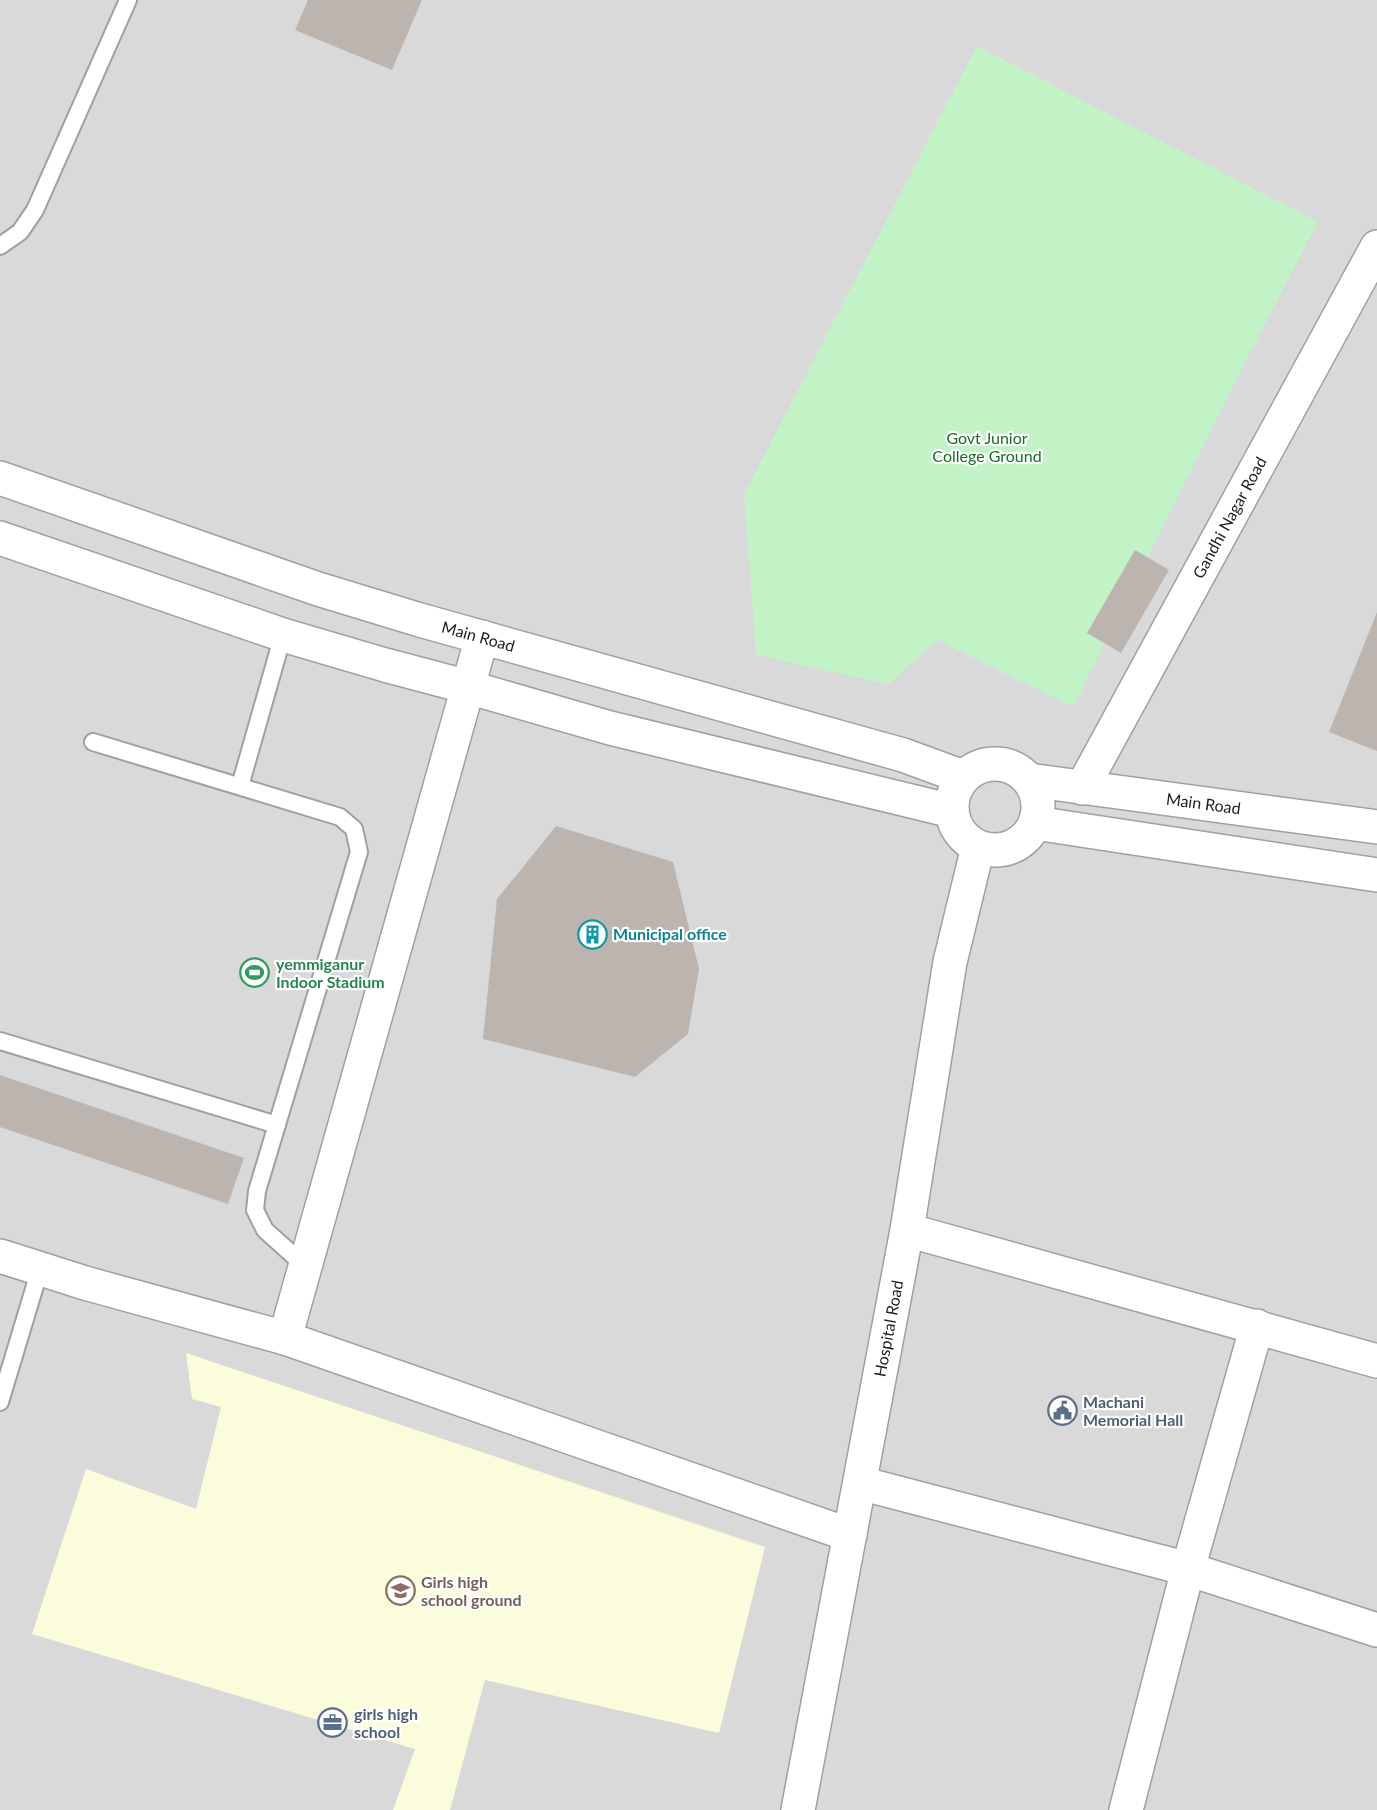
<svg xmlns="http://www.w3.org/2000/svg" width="1377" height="1810" font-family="Lato,sans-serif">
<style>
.residential{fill:#dad9d9}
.education{fill:#fbfcdc}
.park{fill:#c2f3c7}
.building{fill:#bcb5af}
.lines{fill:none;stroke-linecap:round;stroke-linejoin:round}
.service-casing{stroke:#a0a0a0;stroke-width:20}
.minor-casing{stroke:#a0a0a0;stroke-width:36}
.tertiary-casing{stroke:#a0a0a0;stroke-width:36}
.service{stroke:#fff;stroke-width:16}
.minor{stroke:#fff;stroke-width:33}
.tertiary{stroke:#fff;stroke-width:33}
.labels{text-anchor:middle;stroke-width:4.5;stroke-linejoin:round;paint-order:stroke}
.park-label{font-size:16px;fill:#156f1f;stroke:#fff}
.street-label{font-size:16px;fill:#1c1c1c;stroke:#fff}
.culture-label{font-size:16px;font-weight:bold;fill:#0d838f;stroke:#fff;text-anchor:start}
.leisure-label{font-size:16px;font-weight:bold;fill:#27864d;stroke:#fff;text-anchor:start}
.service-label{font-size:16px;font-weight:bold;fill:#4e5e75;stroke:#fff;text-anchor:start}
.education-label{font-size:16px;font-weight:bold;fill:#785e54;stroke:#fff;text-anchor:start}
</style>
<rect width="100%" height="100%" fill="#ece9e2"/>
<!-- residential -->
<rect class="residential" x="0" y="0" width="1377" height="1810"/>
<!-- education -->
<polygon class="education" points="186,1353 765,1547 719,1733 485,1680 450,1810 393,1810 415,1749 32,1634 86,1469 196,1509 221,1407 192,1399"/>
<!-- park -->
<polygon class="park" points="977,46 1318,222 1241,370 1073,707 938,640 888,684 756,655 744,494"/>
<!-- building -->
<g class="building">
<polygon points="308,0 422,0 392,70 295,30"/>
<polygon points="1135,550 1169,570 1121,653 1087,633"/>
<polygon points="1377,612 1377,751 1329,732"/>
<polygon points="556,826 673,862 699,969 688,1034 635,1077 483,1039 497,899"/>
<polygon points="0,1075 244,1158 228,1204 0,1127"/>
</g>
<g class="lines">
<defs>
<g id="service">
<polyline points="0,246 20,232 35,210 128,0"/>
<polyline points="93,742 340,817 354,829 359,852 257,1191 255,1210 265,1230 305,1266"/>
<polyline points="240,786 283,635"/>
<polyline points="0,1041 277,1125"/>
<polyline points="0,1402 40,1269"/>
</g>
<g id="minor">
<polyline points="907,1230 1377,1361"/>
<polyline points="860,1483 1188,1569 1377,1630"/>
<polyline points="1126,1810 1188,1569 1257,1326"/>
</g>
<g id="tertiary">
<path id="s1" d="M0,478L318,589L420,620L903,755L963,777"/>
<polyline points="0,538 283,635 385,665 468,687 610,728 952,811"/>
<circle cx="995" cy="807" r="43"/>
<path id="s2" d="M1029,780L1377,827"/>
<path id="s3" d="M1082,788L1377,247"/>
<polyline points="1035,823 1377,875"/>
<polyline points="0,1256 85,1283 285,1338 850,1535"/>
<polyline points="285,1338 482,637"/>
<path id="s4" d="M798,1810L907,1230L950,962L978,847"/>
</g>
</defs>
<!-- service casing -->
<use href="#service" class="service-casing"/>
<!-- minor casing -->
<use href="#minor" class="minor-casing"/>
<!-- tertiary casing -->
<use href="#tertiary" class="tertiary-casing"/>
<!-- service -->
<use href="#service" class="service"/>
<!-- minor -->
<use href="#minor" class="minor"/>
<!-- tertiary -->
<use href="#tertiary" class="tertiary"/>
</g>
<!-- icons -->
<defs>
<symbol id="building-ring" viewBox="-11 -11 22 22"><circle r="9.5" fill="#fff" stroke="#0f9aa8" stroke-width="1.5"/><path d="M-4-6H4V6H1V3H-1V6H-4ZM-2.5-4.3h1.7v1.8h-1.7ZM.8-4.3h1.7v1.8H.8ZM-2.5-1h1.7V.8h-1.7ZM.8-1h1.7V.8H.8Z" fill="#0f9aa8"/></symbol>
<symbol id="stadium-ring" viewBox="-11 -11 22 22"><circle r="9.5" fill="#fff" stroke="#2e9e5b" stroke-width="1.5"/><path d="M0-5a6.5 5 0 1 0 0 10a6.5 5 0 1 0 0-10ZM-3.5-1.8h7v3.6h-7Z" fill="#2e9e5b"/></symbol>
<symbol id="civic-ring" viewBox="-11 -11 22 22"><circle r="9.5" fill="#fff" stroke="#5c6f8a" stroke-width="1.5"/><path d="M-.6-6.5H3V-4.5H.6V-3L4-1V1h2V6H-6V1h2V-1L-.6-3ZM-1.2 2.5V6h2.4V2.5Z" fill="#5c6f8a"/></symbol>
<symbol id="school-ring" viewBox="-11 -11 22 22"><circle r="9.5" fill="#fff" stroke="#8d6e63" stroke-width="1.5"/><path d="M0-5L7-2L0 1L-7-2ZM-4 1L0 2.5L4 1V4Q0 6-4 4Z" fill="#8d6e63"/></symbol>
<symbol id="office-ring" viewBox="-11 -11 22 22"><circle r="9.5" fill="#fff" stroke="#5c6f8a" stroke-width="1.5"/><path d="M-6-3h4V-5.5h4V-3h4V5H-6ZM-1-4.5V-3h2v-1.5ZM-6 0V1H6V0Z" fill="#5c6f8a"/></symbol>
</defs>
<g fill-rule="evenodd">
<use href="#building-ring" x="576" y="918" width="33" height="33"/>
<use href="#stadium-ring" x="238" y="956" width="33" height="33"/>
<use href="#civic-ring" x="1046" y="1394" width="33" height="33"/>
<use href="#school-ring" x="384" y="1574" width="33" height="33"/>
<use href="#office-ring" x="316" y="1706" width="33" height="33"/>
</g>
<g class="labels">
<!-- park labels -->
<g class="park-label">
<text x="987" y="444">Govt Junior<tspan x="987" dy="18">College Ground</tspan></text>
</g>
<!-- street labels -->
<g class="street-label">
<text dy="6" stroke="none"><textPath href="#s3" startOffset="308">Gandhi Nagar Road</textPath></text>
<text dy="6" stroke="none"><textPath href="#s1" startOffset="504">Main Road</textPath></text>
<text dy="6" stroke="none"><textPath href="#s2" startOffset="176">Main Road</textPath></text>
<text dy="6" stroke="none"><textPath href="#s4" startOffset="490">Hospital Road</textPath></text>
</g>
<!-- culture labels -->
<g class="culture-label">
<text x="613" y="940">Municipal office</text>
</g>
<!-- leisure labels -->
<g class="leisure-label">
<text x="276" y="970">yemmiganur<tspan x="276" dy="18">Indoor Stadium</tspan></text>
</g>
<!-- service labels -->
<g class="service-label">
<text x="1083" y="1408">Machani<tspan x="1083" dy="18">Memorial Hall</tspan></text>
<text x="354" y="1720">girls high<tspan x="354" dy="18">school</tspan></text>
</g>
<!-- education labels -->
<g class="education-label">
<text x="421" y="1588">Girls high<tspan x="421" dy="18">school ground</tspan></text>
</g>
</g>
</svg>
